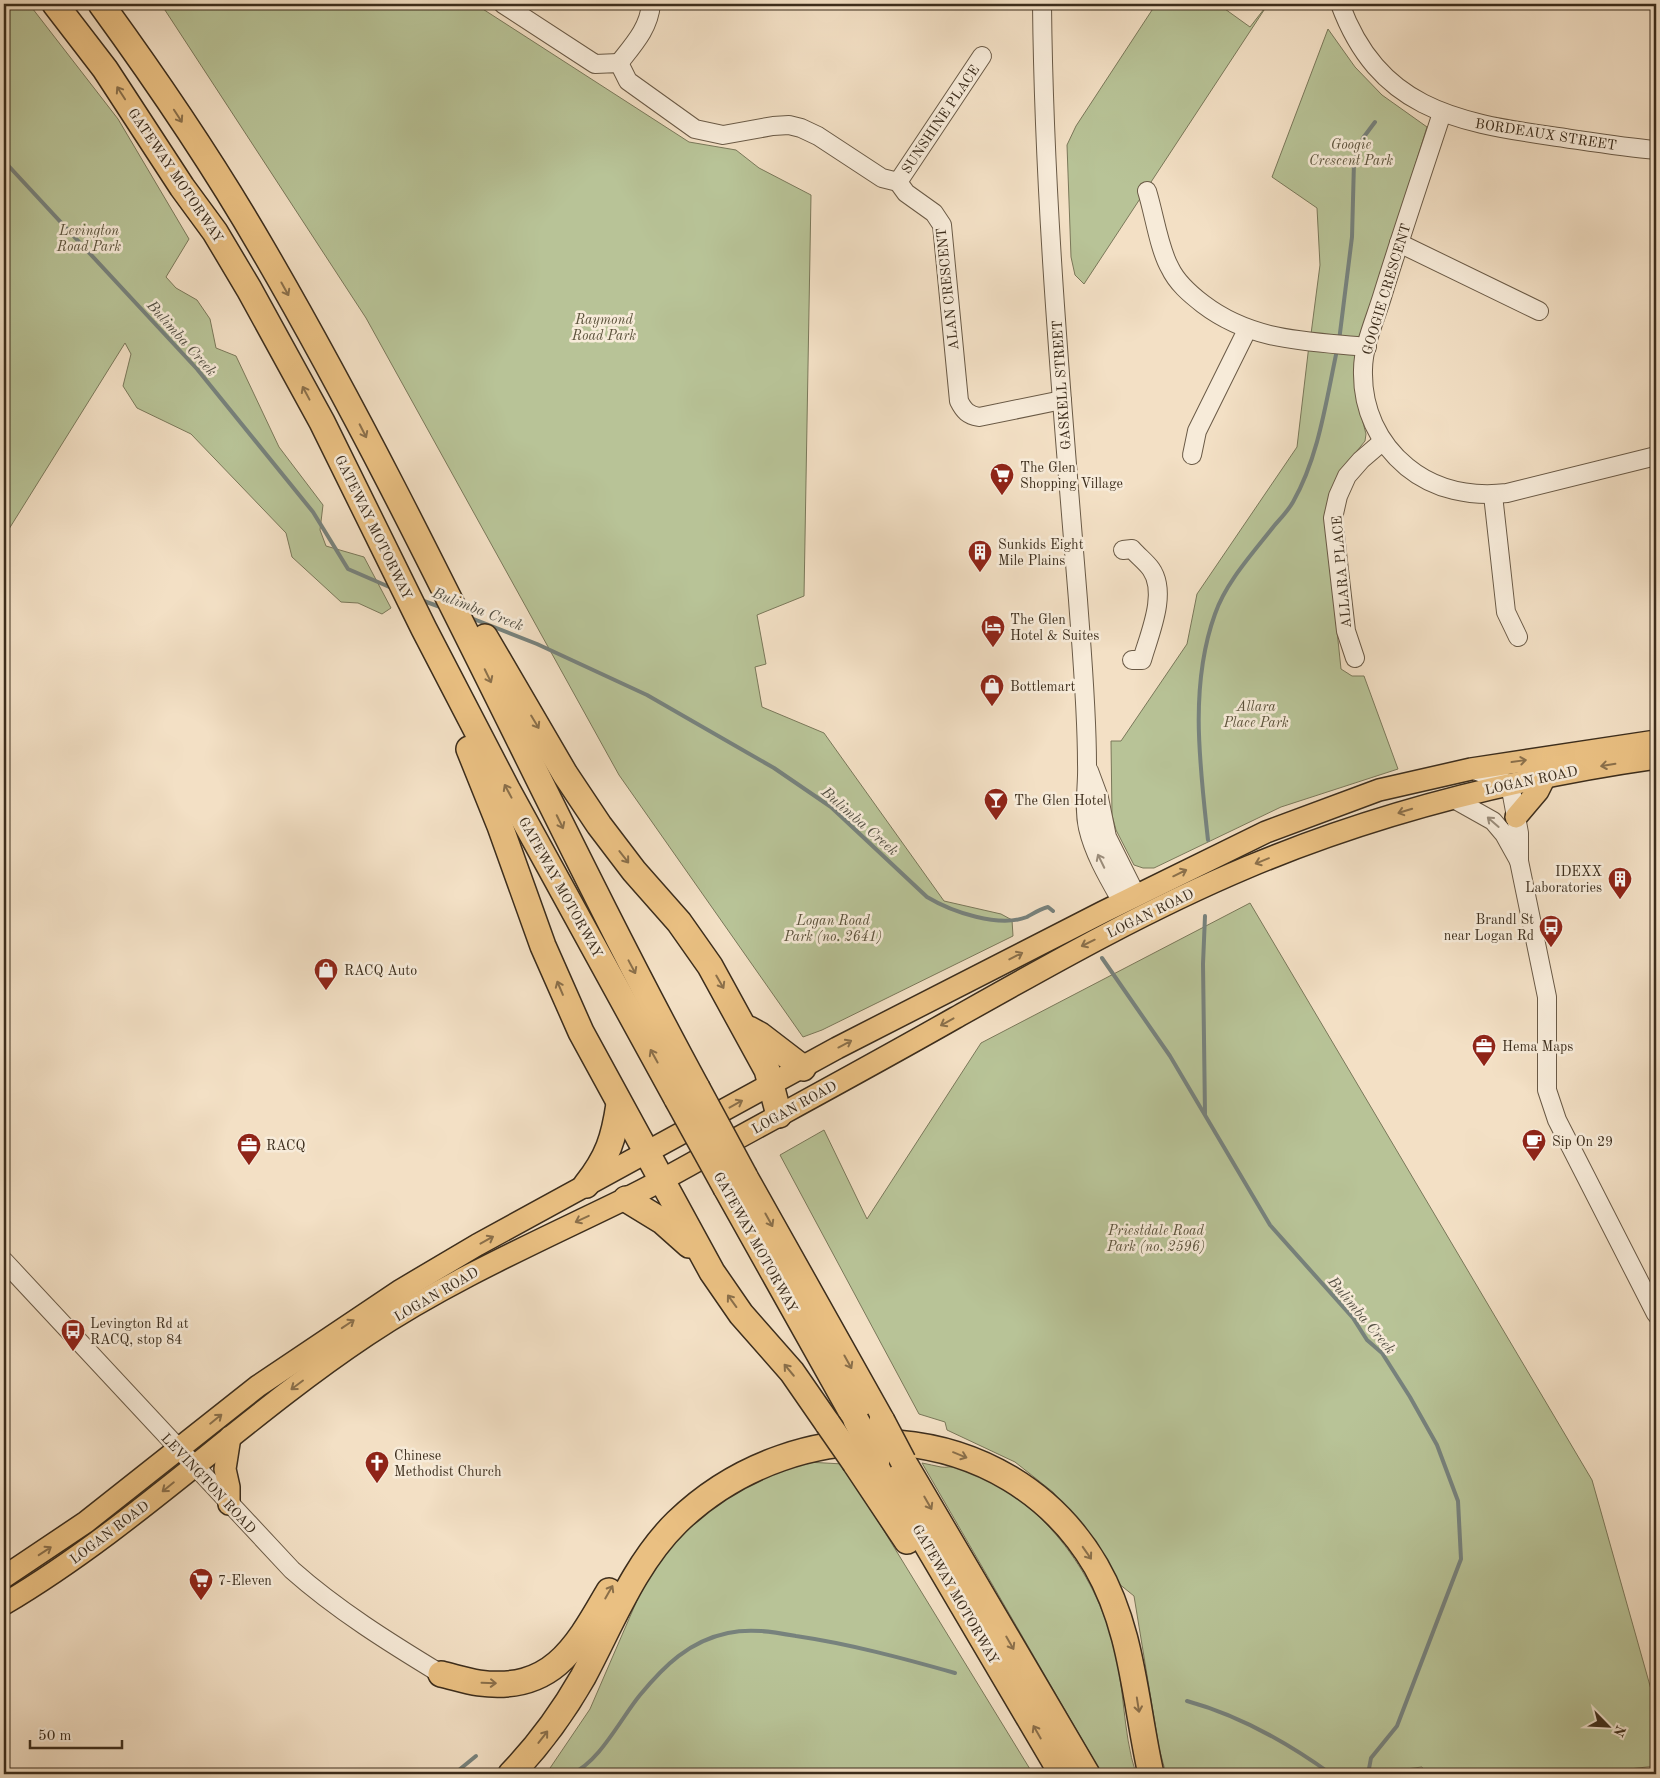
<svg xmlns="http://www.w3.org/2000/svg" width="1660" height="1778" font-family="'Old Standard TT',serif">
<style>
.green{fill:#b8c397;stroke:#7a785a}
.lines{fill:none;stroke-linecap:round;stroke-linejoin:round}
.stream{stroke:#77827d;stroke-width:4}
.minor-casing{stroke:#6a5a46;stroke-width:20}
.major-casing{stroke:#3c2d1c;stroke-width:24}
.highway-casing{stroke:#3c2d1c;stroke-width:28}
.minor{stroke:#f7ebd9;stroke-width:18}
.major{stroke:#eac082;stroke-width:21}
.highway{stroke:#eac082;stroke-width:25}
.highway-bridge-casing{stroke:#3c2d1c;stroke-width:28;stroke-linecap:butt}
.highway-bridge{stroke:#eac082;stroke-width:25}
.oneway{stroke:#8a6f4a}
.oneway2{stroke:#9a8c7a}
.labels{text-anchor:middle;stroke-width:5;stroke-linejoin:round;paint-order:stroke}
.street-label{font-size:14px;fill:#3c2d1c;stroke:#f7ebd9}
.park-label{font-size:14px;font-style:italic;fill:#5b523b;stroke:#f7ebd9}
.poi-label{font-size:14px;fill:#3c2d1c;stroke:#f7ebd9;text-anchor:start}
.water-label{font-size:15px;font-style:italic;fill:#545044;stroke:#f7ebd9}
</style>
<rect width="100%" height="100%" fill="#f3e0c5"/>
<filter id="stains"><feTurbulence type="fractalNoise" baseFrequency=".004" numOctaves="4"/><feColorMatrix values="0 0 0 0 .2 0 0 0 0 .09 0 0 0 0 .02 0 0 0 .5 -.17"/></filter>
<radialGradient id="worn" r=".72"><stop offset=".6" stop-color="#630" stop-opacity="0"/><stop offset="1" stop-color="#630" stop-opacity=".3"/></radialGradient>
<!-- green -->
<g class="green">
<polygon points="4,4 29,4 118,119 189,239 166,277 176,288 197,300 210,319 216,348 236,356 279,447 323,505 320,530 326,546 364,557 391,608 382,614 358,603 341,602 292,557 286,533 191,434 137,408 123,386 131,354 125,343 4,537"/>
<polygon points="161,4 475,4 689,142 736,150 759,168 811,195 804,596 757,615 766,664 755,667 762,707 824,733 944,901 1001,914 1012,920 1013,936 822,1030 803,1037 619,775 366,318"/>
<polygon points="1156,4 1218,4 1250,27 1268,4 1084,284 1075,275 1071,257 1067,145 1076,126"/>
<polygon points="1328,29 1355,67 1382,95 1427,127 1360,342 1311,334 1320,265 1317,208 1272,177"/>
<polygon points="1309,345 1359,350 1355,365 1356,395 1366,434 1365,441 1340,472 1327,535 1341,669 1352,676 1364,676 1398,769 1281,807 1154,868 1143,868 1134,865 1116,830 1112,815 1111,741 1121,741 1187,644 1197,594 1297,447"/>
<polygon points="1250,903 1592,1480 1656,1707 1656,1766 1584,1774 1425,1774 1422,1767 1365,1774 1166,1774 1159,1748 1134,1596 1118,1583 1092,1537 1053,1492 1015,1462 947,1430 945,1422 919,1414 780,1155 824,1130 867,1219 981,1043"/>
<polygon points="789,1461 843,1464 1033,1774 546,1774 590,1709 648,1575 669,1543 725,1497"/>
<path d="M922,1463C928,1464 935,1466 941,1467C946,1468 951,1466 956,1467C1034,1491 1091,1564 1112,1640C1125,1683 1122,1731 1136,1774H1102Z"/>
</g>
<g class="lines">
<!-- stream -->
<g class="stream">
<polyline points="4,161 197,369 313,512 348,569 394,589"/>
<polyline points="1339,341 1352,237 1354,162 1363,138 1375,122"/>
<polyline points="421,600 443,608"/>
<path d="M471,618L537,644L647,695L774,768L831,807L927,897C952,912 999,928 1027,917C1034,913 1040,909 1048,907L1053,911"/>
<path d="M1208,840C1200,766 1189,686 1215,614C1226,582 1253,553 1274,526C1280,519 1288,511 1293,502C1319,456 1326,401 1337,350"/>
<polyline points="1102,958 1170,1056 1270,1225 1353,1318 1367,1340 1382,1353 1410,1397 1437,1445 1458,1501 1461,1559 1397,1726 1371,1758 1368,1774"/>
<polyline points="1205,1114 1203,964 1205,916"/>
<path d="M1187,1701C1238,1715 1288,1743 1331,1774"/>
<polyline points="454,1774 476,1756"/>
<path d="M571,1774C599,1763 621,1718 640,1695C664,1666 689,1641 728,1633C751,1628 773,1632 796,1636C850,1644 902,1658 955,1673"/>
</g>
<defs>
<g id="minor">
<path d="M503,4L595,64L619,63L628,81L695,129L723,135L773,126L789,125L801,128L818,136L882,178L898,182L906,193L934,213L942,225L959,401C964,411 968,415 979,417L1062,400"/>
<path d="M1042,4C1044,203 1062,402 1078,600C1082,655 1087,710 1087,764C1088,786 1083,806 1088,828C1094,854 1109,879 1122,902"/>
<path d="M1340,4C1378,107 1453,122 1551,136C1586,141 1621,147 1656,150"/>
<path d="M619,63C634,44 649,28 651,4"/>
<path d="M1442,113C1422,174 1401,235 1382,297C1375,320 1363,346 1363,370C1362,409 1378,443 1407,467C1435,490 1471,497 1507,493L1656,456"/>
<polyline points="898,182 982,56"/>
<path d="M1147,191C1154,213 1159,249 1170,268C1177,283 1190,294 1203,304C1253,342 1308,341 1367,347"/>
<polyline points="1399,243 1539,311"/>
<polyline points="1192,455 1197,431 1247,330"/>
<polyline points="1493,495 1506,612 1518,637"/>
<path d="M1123,550L1132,549C1138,556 1146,562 1151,569C1168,593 1149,635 1142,660H1132"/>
<polyline points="1355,658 1346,631 1333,518 1338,496 1347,476 1361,460 1382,442"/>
<polyline points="1472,769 1501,780 1507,785 1512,795 1519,833 1519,861 1547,997 1547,1090 1557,1120 1656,1314"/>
<polyline points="1089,771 1099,798 1107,837 1136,895"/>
<polyline points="1452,798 1493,821 1504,834 1519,861"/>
<path d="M4,1261L292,1570C337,1610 390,1643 441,1674"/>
</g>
<g id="major">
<polyline points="1516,817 1538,791 1545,777"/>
<polyline points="229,1504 229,1487 225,1469 230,1437"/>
<polyline points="4,1577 86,1522 258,1386 401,1290 477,1245 837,1048 1103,912 1266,832 1379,790 1471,769 1656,741"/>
<path d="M4,1604C134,1527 241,1419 367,1335C448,1281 537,1242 625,1199C656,1184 686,1167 716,1150C796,1106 876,1063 955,1018C1051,964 1146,910 1248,867C1379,812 1516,778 1656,758"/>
</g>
<g id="highway">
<polyline points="55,4 105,69 182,187 215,232 249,289 322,422 424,629 507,789 677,1099"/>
<path d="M101,4C157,81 214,165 262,248C421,521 547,811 697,1088"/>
<polyline points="485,637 565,774 599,825 634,871 679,922 710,966 767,1070 779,1115"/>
<polyline points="469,749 500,826 543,946 581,1032 712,1272 741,1314 792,1372 828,1424"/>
<polyline points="749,1029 760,1035 803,1068"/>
<polyline points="745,1177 882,1421"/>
<path d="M586,1185C608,1157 614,1138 619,1104"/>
<polyline points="726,1188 856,1420"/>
<polyline points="626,1199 662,1221 689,1245"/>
<polyline points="877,1460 1062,1774"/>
<polyline points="903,1461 1087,1774"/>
<polyline points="855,1463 907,1541"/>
<path d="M441,1674C454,1677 466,1681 479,1683C553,1693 577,1646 609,1591"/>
<path d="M511,1774C539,1745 563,1712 583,1677C611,1625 634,1564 677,1522C798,1405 1007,1414 1096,1566C1133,1630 1135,1703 1151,1774"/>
</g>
</defs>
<!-- minor casing -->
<use href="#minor" class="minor-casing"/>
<!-- major casing -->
<use href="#major" class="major-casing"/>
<!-- highway casing -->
<use href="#highway" class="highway-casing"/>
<!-- minor -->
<use href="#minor" class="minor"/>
<!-- major -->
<use href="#major" class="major"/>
<!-- highway -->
<use href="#highway" class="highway"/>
<defs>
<g id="highway-bridge">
<polyline points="697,1088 745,1177"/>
<polyline points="677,1099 726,1188"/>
<polyline points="856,1420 877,1460"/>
<polyline points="882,1421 903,1461"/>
<polyline points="828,1424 855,1463"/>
</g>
</defs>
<!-- highway-bridge casing -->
<use href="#highway-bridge" class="highway-bridge-casing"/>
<!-- highway-bridge -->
<use href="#highway-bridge" class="highway-bridge"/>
</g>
<!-- one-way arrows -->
<defs><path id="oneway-shaft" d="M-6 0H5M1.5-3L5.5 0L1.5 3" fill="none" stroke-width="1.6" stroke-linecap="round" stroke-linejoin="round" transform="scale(1.25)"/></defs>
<g class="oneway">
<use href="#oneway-shaft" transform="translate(121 93) rotate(-123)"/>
<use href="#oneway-shaft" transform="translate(178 116) rotate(57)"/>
<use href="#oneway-shaft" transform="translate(285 289) rotate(61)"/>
<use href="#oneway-shaft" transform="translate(306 393) rotate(-118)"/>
<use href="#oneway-shaft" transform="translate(363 431) rotate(63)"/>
<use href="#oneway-shaft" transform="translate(488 676) rotate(64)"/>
<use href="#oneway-shaft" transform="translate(535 722) rotate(59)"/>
<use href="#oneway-shaft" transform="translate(1519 761) rotate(-8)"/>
<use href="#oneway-shaft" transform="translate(1608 765) rotate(171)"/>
<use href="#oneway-shaft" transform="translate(508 791) rotate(-118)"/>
<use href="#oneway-shaft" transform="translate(1405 811) rotate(163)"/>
<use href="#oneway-shaft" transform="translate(560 822) rotate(64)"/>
<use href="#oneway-shaft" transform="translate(624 857) rotate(52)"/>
<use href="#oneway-shaft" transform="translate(1262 861) rotate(158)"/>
<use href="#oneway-shaft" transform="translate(1180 873) rotate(-26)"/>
<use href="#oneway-shaft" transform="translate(1088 943) rotate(154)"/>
<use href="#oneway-shaft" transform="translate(1016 956) rotate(-27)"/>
<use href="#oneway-shaft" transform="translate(632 967) rotate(62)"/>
<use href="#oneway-shaft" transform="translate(720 982) rotate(60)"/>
<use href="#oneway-shaft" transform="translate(560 988) rotate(-113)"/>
<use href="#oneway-shaft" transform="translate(947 1022) rotate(151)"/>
<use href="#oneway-shaft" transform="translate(845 1044) rotate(-28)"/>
<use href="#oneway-shaft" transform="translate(654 1056) rotate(-119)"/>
<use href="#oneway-shaft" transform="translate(736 1104) rotate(-29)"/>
<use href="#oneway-shaft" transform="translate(582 1219) rotate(155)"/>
<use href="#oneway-shaft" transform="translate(769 1220) rotate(61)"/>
<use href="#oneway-shaft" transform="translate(487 1240) rotate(-29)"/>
<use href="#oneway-shaft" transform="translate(732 1301) rotate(-126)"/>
<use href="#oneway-shaft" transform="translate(348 1324) rotate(-34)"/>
<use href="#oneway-shaft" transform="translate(848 1362) rotate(61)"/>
<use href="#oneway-shaft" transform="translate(789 1370) rotate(-130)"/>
<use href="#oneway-shaft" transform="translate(297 1385) rotate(143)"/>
<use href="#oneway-shaft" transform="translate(216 1419) rotate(-39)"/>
<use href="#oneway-shaft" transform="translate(960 1455) rotate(22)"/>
<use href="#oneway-shaft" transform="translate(168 1487) rotate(141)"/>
<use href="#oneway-shaft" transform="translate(928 1503) rotate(60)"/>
<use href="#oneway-shaft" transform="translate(45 1551) rotate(-33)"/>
<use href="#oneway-shaft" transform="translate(1087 1553) rotate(55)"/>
<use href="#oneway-shaft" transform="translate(609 1592) rotate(-60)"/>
<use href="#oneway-shaft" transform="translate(1010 1643) rotate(60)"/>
<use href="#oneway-shaft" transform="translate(489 1683) rotate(2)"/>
<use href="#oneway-shaft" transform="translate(1138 1705) rotate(81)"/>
<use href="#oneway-shaft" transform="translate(1037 1732) rotate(-120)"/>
<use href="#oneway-shaft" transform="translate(543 1737) rotate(-52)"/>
</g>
<g class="oneway2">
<use href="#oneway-shaft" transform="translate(1493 822) rotate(-139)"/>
<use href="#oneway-shaft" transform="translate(1101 861) rotate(-116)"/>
</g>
<!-- icons -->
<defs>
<symbol id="supermarket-pin" viewBox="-11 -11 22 30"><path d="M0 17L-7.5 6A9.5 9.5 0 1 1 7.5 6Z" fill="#8f2418" stroke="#f7ebd9"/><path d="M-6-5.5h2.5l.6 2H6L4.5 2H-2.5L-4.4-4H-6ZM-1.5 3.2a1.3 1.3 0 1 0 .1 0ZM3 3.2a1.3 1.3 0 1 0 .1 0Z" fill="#fff"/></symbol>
<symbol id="building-pin" viewBox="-11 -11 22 30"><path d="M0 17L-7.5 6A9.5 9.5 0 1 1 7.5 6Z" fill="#8f2418" stroke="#f7ebd9"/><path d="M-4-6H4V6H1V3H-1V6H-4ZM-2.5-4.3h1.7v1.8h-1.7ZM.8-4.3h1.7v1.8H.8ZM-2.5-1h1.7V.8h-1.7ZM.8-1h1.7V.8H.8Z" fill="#fff"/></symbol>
<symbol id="hotel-pin" viewBox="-11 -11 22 30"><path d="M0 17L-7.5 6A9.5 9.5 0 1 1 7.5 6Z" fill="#8f2418" stroke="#f7ebd9"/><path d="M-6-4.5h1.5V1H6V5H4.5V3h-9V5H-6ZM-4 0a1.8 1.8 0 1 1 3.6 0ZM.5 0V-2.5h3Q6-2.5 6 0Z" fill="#fff"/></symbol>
<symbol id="shop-pin" viewBox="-11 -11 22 30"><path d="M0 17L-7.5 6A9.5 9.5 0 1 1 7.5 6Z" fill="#8f2418" stroke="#f7ebd9"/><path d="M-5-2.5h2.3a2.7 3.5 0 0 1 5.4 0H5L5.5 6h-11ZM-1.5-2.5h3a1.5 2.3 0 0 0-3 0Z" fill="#fff"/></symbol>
<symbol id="bar-pin" viewBox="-11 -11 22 30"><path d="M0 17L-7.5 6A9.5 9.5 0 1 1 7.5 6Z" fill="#8f2418" stroke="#f7ebd9"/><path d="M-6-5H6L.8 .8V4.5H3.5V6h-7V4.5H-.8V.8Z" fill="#fff"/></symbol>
<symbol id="bus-pin" viewBox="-11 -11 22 30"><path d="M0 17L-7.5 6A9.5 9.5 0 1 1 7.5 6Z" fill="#8f2418" stroke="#f7ebd9"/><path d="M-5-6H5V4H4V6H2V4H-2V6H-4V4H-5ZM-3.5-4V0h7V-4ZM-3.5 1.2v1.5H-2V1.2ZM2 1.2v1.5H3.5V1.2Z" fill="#fff"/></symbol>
<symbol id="office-pin" viewBox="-11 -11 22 30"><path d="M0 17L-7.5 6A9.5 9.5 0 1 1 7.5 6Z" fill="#8f2418" stroke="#f7ebd9"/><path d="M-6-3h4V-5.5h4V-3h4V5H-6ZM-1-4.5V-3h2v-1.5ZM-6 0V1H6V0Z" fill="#fff"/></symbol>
<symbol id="cafe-pin" viewBox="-11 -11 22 30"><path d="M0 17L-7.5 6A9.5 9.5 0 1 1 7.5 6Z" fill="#8f2418" stroke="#f7ebd9"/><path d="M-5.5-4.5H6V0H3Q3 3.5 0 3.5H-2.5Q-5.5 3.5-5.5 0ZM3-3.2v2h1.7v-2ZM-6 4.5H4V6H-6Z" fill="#fff"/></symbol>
<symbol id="church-pin" viewBox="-11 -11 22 30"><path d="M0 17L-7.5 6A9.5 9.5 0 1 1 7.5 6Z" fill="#8f2418" stroke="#f7ebd9"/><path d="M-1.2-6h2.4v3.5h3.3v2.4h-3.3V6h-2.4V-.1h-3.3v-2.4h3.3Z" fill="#fff"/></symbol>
</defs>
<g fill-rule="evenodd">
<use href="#supermarket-pin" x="988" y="461" width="28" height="38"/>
<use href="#building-pin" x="966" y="538" width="28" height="38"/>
<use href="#hotel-pin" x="979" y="613" width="28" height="38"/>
<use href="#shop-pin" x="978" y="672" width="28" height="38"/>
<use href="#bar-pin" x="982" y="786" width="28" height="38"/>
<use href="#building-pin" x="1606" y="865" width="28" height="38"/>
<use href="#bus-pin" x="1537" y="913" width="28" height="38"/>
<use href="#shop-pin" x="312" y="956" width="28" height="38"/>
<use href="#office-pin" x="1470" y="1032" width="28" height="38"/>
<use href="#cafe-pin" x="1520" y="1127" width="28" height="38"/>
<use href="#office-pin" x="235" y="1131" width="28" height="38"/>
<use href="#bus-pin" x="59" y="1317" width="28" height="38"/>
<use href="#church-pin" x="363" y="1449" width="28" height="38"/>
<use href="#supermarket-pin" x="187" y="1566" width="28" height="38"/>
</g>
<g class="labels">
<!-- street labels -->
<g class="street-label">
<text transform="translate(940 119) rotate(-56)" y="5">SUNSHINE PLACE</text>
<text transform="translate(1546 134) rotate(9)" y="5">BORDEAUX STREET</text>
<text transform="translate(176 175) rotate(56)" y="5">GATEWAY MOTORWAY</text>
<text transform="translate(947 289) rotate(-96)" y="5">ALAN CRESCENT</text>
<text transform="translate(1386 289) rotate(-73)" y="5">GOOGIE CRESCENT</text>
<text transform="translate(1061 385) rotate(-94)" y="5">GASKELL STREET</text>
<text transform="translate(374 527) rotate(64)" y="5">GATEWAY MOTORWAY</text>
<text transform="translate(1341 572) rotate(-95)" y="5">ALLARA PLACE</text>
<text transform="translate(1531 780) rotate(-12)" y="5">LOGAN ROAD</text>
<text transform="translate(561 887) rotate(61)" y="5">GATEWAY MOTORWAY</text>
<text transform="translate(1150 913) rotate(-26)" y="5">LOGAN ROAD</text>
<text transform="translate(794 1107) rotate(-29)" y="5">LOGAN ROAD</text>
<text transform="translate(756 1242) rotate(61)" y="5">GATEWAY MOTORWAY</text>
<text transform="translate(436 1294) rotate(-30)" y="5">LOGAN ROAD</text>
<text transform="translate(209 1483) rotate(47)" y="5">LEVINGTON ROAD</text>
<text transform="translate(109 1532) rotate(-37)" y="5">LOGAN ROAD</text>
<text transform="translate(956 1594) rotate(60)" y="5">GATEWAY MOTORWAY</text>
</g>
<!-- park labels -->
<g class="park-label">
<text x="1351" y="149">Googie<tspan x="1351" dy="16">Crescent Park</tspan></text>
<text x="89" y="235">Levington<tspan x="89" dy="16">Road Park</tspan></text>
<text x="604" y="324">Raymond<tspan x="604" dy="16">Road Park</tspan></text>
<text x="1256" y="711">Allara<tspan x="1256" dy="16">Place Park</tspan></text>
<text x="833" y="925">Logan Road<tspan x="833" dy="16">Park (no. 2641)</tspan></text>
<text x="1156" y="1235">Priestdale Road<tspan x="1156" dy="16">Park (no. 2596)</tspan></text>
</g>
<!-- poi labels -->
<g class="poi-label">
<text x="1020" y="472">The Glen<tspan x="1020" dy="16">Shopping Village</tspan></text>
<text x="998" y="549">Sunkids Eight<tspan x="998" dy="16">Mile Plains</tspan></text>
<text x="1010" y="624">The Glen<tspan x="1010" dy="16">Hotel &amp; Suites</tspan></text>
<text x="1010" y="691">Bottlemart</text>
<text x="1014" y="805">The Glen Hotel</text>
<text x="1602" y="876" text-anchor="end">IDEXX<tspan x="1602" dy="16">Laboratories</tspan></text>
<text x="1534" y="924" text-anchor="end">Brandl St<tspan x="1534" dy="16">near Logan Rd</tspan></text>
<text x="344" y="975">RACQ Auto</text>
<text x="1502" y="1051">Hema Maps</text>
<text x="1552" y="1146">Sip On 29</text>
<text x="266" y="1150">RACQ</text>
<text x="90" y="1328">Levington Rd at<tspan x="90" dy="16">RACQ, stop 84</tspan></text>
<text x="394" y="1460">Chinese<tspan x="394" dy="16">Methodist Church</tspan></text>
<text x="218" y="1585">7-Eleven</text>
</g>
<!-- water labels -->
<g class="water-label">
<text transform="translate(182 338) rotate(48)" y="5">Bulimba Creek</text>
<text transform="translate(478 609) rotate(21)" y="5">Bulimba Creek</text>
<text transform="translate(860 821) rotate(41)" y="5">Bulimba Creek</text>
<text transform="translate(1362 1315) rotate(50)" y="5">Bulimba Creek</text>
</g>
</g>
<!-- margin -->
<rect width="1660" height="1778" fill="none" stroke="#f3e0c5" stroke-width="20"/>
<rect x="5" y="5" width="1650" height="1768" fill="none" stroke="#3c2d1c" stroke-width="2.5"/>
<rect x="10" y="10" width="1640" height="1758" fill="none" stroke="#3c2d1c"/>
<!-- north arrow -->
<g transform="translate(1608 1726) rotate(114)" stroke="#f7ebd9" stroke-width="4" paint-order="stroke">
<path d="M0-4L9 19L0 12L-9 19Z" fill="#3c2d1c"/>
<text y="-8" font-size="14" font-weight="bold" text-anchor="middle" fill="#3c2d1c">N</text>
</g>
<!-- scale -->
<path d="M30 1740v8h92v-8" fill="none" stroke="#3c2d1c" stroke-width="2.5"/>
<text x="38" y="1740" font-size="15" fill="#3c2d1c" stroke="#f7ebd9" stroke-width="4" paint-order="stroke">50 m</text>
<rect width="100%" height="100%" filter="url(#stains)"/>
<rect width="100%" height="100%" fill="url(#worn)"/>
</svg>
